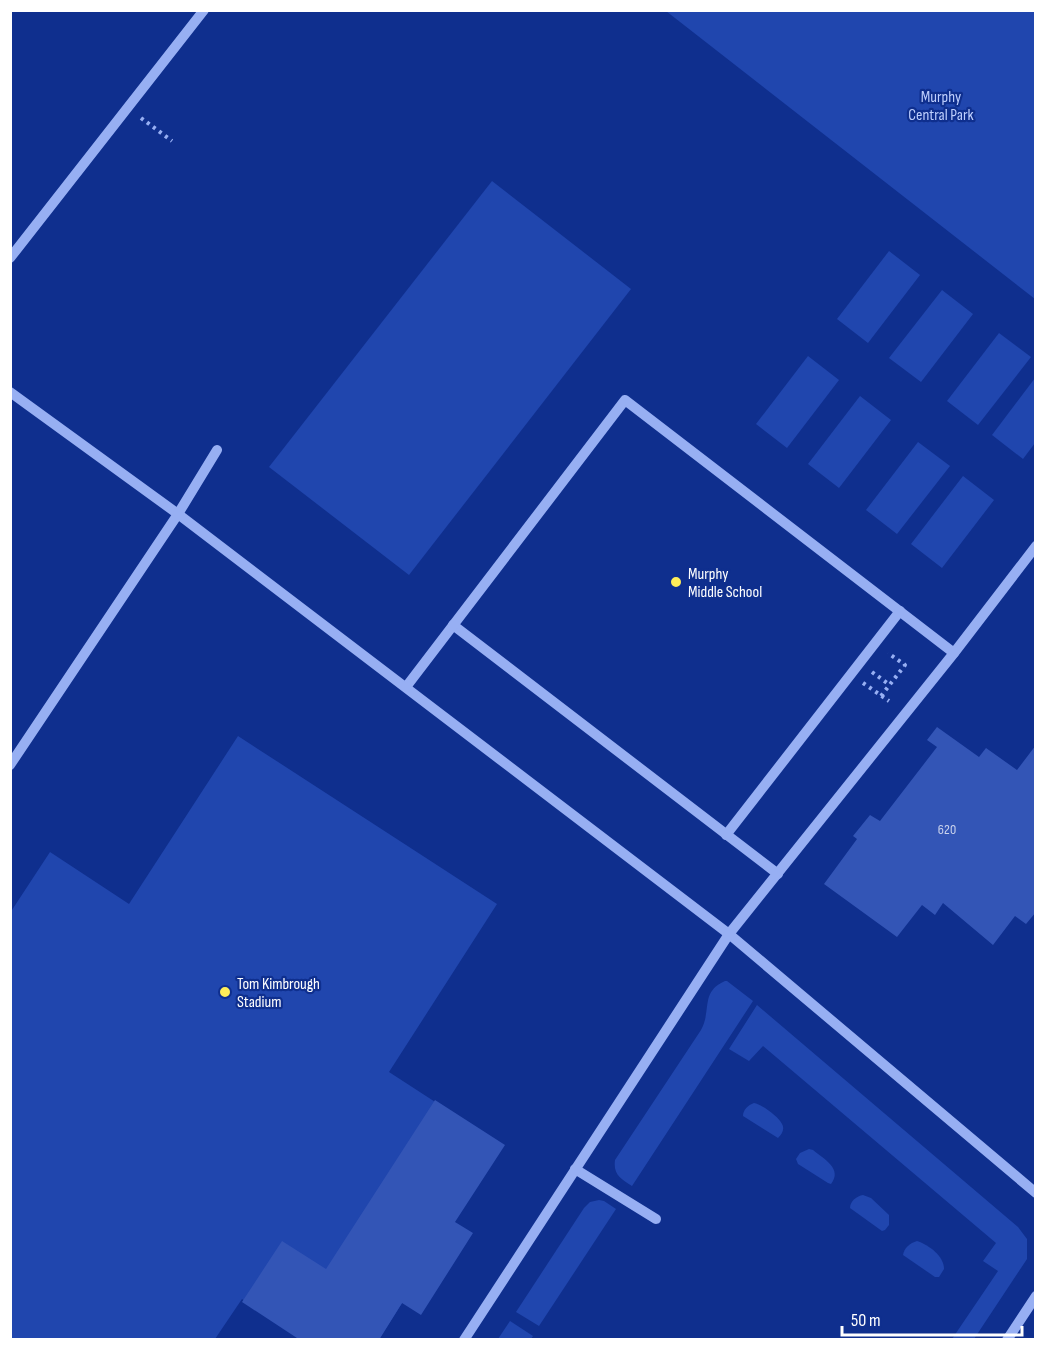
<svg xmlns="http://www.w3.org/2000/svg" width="1046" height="1350" font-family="'Sofia Sans Condensed',sans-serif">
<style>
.green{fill:#2046ae}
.building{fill:#3355b6}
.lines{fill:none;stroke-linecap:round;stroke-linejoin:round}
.path{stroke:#97aff3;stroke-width:4;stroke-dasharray:3 4.5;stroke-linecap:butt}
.minor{stroke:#97aff3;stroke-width:10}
.poi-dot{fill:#ffee59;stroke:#0f2f8e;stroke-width:2}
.labels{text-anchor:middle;stroke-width:4.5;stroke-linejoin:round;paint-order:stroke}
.number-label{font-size:14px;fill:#ccd4ed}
.park-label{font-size:16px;fill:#becffe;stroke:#0f2f8e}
.poi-label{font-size:16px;fill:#fff;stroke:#0f2f8e;text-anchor:start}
</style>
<rect width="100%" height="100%" fill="#0f2f8e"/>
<!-- green -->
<g class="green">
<polygon points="666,11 1035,11 1035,299"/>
<polygon points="492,181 631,289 409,575 269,467"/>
<polygon points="889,251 920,275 868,343 837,319"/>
<polygon points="942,290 973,314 921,382 889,358"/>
<polygon points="999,333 1031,357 978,425 947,401"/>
<polygon points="808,356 839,380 787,448 756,424"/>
<polygon points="1035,378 1035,443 1023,459 992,435"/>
<polygon points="860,396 891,420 839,488 808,464"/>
<polygon points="918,442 950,466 897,534 866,510"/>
<polygon points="963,476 994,500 942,568 911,544"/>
<polygon points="238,736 497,904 389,1072 503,1146 379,1339 302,1339 242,1299 215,1339 11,1339 10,913 50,852 129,904"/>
<path d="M725,981H727L753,1001L632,1186C621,1179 613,1175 615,1160L701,1030C712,1010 700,992 725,981Z"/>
<polygon points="757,1005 1018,1227 1027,1239 1027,1259 974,1339 952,1339 998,1271 983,1261 996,1243 763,1046 749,1061 729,1049"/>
<path d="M754,1103C761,1104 779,1117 782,1124C785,1129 782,1134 778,1138L743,1116C743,1110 748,1105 754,1103Z"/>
<path d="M809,1149L813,1150C824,1159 843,1169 831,1184L828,1183L798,1164L796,1159L800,1153Z"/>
<path d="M863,1195L871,1198L889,1215V1225L885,1230L882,1231L850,1208C850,1201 857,1196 863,1195Z"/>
<polygon points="599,1200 604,1201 616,1209 539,1326 516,1312 584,1208 590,1202"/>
<path d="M917,1241C929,1245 944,1256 944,1269L939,1277H935L903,1255C904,1248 910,1243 917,1241Z"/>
<polygon points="510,1321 533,1336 531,1339 498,1339"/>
</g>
<!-- building -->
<g class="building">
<polygon points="937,727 979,757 986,748 1017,770 1036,745 1036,912 1026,924 1015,916 993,945 943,903 935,915 922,905 897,937 824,884 857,839 853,836 870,815 880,821 937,747 927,740"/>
<polygon points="435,1100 505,1145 455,1222 473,1233 421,1315 402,1303 379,1340 300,1340 242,1302 282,1241 326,1269"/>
</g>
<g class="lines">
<!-- path -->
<g class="path">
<polyline points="141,118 172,141"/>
<polyline points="872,672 890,685"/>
<polyline points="863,683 889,701"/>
<polyline points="881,696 905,665 888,653"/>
</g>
<!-- minor -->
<g class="minor">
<polyline points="10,258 204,10"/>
<polyline points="10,392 178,514 729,934 1036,1193"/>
<polyline points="453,625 778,874"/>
<polyline points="406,687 625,400 954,653"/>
<polyline points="10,765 178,514 217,450"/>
<polyline points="726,835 900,611"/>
<polyline points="575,1169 656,1219"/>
<polyline points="464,1340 729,934 954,653 1036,546"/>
<polyline points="1007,1340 1036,1296"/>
</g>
</g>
<!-- markers -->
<g class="poi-dot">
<circle cx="676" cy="582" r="6"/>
<circle cx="225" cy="992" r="6"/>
</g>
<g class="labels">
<!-- number labels -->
<g class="number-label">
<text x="947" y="834">620</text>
</g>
<!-- park labels -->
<g class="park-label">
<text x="941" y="102">Murphy<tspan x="941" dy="18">Central Park</tspan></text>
</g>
<!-- poi labels -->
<g class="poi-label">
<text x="688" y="579">Murphy<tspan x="688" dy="18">Middle School</tspan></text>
<text x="237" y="989">Tom Kimbrough<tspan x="237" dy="18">Stadium</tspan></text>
</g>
</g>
<!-- border -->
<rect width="1046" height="1350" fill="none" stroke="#ffffff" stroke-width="24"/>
<!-- scale -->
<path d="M842 1326v9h180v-9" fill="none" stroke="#ffffff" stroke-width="3"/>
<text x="851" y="1326" font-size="18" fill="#ffffff" stroke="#0f2f8e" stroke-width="4.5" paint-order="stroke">50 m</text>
</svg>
